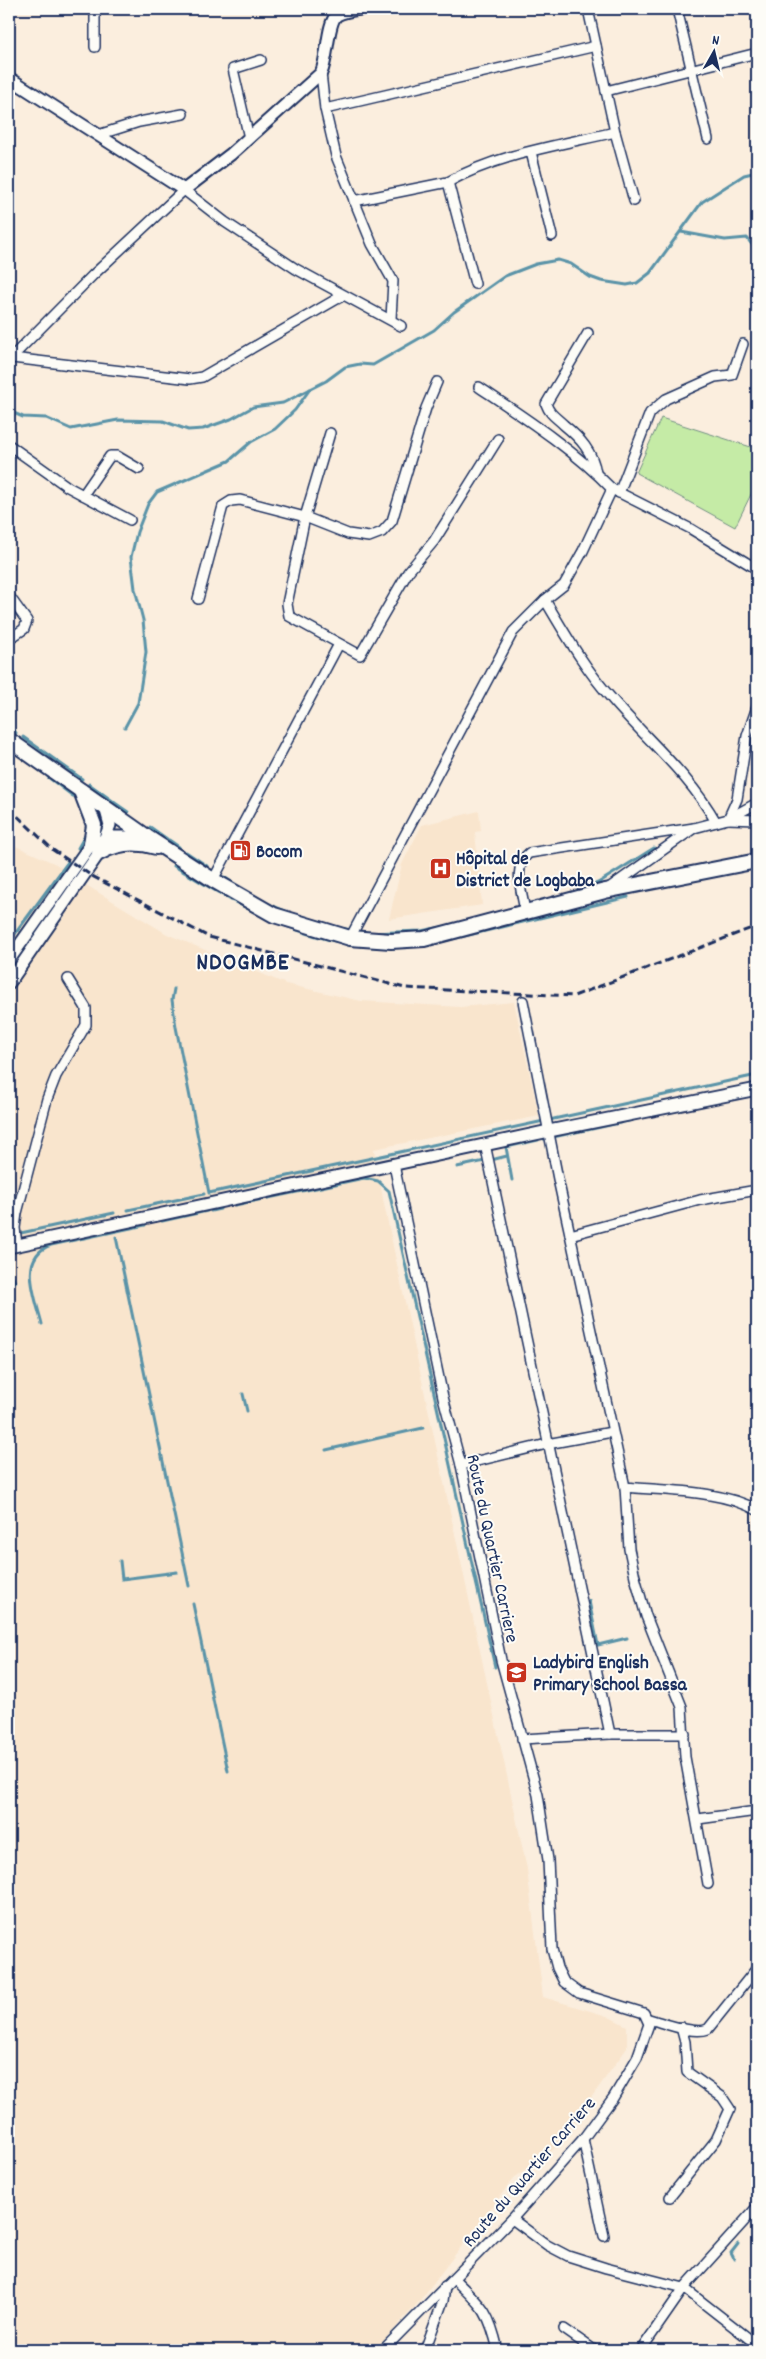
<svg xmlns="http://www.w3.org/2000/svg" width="766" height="2359" font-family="Dekko,sans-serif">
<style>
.built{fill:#f9e5cd}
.green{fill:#c5eba6;stroke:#708d82}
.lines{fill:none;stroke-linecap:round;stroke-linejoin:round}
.stream{stroke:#5a93a8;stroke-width:3}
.street-casing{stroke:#1b2f5e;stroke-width:12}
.secondary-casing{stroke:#1b2f5e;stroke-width:15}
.primary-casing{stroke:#1b2f5e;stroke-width:18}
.street{stroke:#fdfcf7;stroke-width:9}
.secondary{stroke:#fdfcf7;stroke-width:11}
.primary{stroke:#fdfcf7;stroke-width:14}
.rail{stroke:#1b2f5e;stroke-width:3;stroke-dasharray:8 4;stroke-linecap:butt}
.labels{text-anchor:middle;stroke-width:4;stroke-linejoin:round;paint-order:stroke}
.poi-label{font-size:19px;font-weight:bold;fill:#1b2f5e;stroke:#fdfcf7;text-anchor:start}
.street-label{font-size:19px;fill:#1b2f5e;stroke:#fdfcf7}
.district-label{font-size:24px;font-weight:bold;letter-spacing:1px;fill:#1b2f5e;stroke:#fdfcf7}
</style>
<rect width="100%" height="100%" fill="#fbeede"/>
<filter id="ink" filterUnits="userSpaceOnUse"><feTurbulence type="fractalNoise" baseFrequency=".02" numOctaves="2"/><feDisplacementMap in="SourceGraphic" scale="10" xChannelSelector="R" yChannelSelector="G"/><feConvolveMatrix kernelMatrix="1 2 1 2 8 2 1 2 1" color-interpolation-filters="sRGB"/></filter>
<g filter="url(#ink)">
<!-- built -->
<g class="built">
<polygon points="479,811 481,831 475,832 482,905 389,919 402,864 422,825"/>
<polygon points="9,843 56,864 86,885 167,934 286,984 361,1001 460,1007 514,1002 539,1116 374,1149 384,1204 527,1869 543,1997 607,2016 627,2026 627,2048 554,2149 514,2178 418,2303 375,2350 9,2350"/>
</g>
<!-- green -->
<polygon class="green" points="661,418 757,449 757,482 735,527 636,473"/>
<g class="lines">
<!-- stream -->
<g class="stream">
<polyline points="681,232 725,240 747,238 757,251"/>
<polyline points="9,411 23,417 46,418 71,429 118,420 163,421 188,430 203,429 231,419 253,407 283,403 326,381 345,367 360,364 373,365 434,330 454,312 505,276 536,264 558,260 571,264 590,277 601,281 627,285 637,283 650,273 702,202 744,175 757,172"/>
<polyline points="9,727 16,733"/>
<polyline points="125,727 138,703 146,652 143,620 135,589 131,557 137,532 148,504 157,492 229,461 251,442 275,429 295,410 310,389"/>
<polyline points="23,737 82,779"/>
<polyline points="48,777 73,796"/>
<polyline points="89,784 114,802"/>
<polyline points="115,803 128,812"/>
<polyline points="150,827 167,839"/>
<polyline points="169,840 179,847"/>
<polyline points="78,848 86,834"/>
<polyline points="186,852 207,866"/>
<polyline points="174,866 231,900 272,921"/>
<polyline points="224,877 245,891"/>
<polyline points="576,892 598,883 654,848"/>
<polyline points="268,904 285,911"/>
<path d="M278,923C321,939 358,950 405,947"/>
<polyline points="339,928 365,932"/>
<polyline points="371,933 421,931 442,927"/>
<polyline points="9,942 68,862"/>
<polyline points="431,944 628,897"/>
<polyline points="174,989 172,1000 176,1027 209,1193 544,1121"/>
<polyline points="549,1120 757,1075"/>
<polyline points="587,1130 633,1120"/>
<polyline points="544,1139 585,1130"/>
<polyline points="491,1160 507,1156"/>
<polyline points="457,1167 485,1161"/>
<polyline points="512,1180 506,1147 538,1140"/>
<polyline points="235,1205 364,1178 378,1181 389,1191 495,1667"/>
<polyline points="128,1210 204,1194"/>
<polyline points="211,1211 220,1209"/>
<polyline points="162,1221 207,1211"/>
<polyline points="16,1234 114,1213"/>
<polyline points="116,1237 189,1586"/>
<polyline points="9,1268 15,1282"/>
<path d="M42,1324C36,1299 17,1257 51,1245L145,1225"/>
<polyline points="243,1394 247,1411"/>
<polyline points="326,1450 423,1428"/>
<polyline points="120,1561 122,1579 177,1572"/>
<polyline points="589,1601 598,1645 627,1638"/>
<polyline points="193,1604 228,1771"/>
<polyline points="734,2259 731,2253 738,2244"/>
</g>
<defs>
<g id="street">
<polyline points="588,9 615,132 634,201"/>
<polyline points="677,9 708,139"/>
<polyline points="95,47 95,9"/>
<polyline points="321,73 325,109 336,156 372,244 393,281 391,319"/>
<polyline points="606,91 757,53"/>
<polyline points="325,109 596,46"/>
<polyline points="98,135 139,122 183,114"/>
<polyline points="249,138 233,69 261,60"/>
<polyline points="531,152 552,236"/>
<polyline points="448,182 475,284"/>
<path d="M354,201L448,182C498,154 560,145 615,132"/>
<path d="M588,333L546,404C550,415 556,417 564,425C580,438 593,452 596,473"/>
<polyline points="12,358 190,379 202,377 342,296"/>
<polyline points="9,360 93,275 184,190 225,222 296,269 401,326"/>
<path d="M479,387C525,418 573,449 612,489"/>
<polyline points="330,433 305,517 287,604 289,616 360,655 408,572 434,541 498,439"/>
<polyline points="9,445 68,487 130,520"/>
<polyline points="619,493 650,413 666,399 715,377 732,375 743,344"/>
<polyline points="83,495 110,456 117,456 139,469"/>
<polyline points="9,596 27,621 24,629 9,639"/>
<polyline points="198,599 223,506 231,501 240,500 305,517 348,534 369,537 382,532 392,521 426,408 437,382"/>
<path d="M545,600C566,635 585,669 612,699C647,740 689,774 716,822"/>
<polyline points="757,707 747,736 737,799 728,819 757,820"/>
<polyline points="213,880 339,644"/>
<polyline points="609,888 694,828 728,819 757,803"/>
<path d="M525,911C522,892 512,866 529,853L694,828"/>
<polyline points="350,938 513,632 545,600 564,585 583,551 612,489 691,529 757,569"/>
<path d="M523,1001L558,1179L625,1487C667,1491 721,1490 757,1510"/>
<polyline points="485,1144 610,1734"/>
<polyline points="570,1235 700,1200 757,1190"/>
<polyline points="17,1245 15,1228 17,1213 47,1099 56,1076 86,1025 86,1008 68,979"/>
<polyline points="461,1465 547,1444 612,1432"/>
<polyline points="625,1487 629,1549 635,1577 646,1616 682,1707 685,1757 708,1884"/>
<polyline points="522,1739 610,1734 685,1734"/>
<polyline points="698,1819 757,1811"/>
<path d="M649,2019C664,2023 694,2035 708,2029L757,1968"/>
<polyline points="583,2139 604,2236"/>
<polyline points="670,2197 716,2140 730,2109 722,2097 687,2072 685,2042 681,2027"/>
<polyline points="512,2219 547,2245 568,2256 606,2268 684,2288 757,2345"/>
<path d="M454,2279C483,2307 489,2311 498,2350"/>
<polyline points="564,2329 594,2350"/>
<polyline points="383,2350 512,2219 583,2139 613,2098 637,2058 649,2024 644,2013 579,1993 564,1982 557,1968 552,1949 548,1860 538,1795 501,1660 461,1465 443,1397 394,1165"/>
<polyline points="425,2350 443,2301 445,2286"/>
<polyline points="641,2350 684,2288 757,2207"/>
</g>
<g id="secondary">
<path d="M9,78L184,190L231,154L321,73C328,59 327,22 337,15C344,11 353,10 361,9"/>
<polyline points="9,960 91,844 114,837 147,837"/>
<polyline points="9,983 99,853 110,825 105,807"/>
<polyline points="9,1247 549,1131 757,1089"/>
</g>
<g id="primary">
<polyline points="9,740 147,837 213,880 274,915 350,938 391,941 424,939 605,891 757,861"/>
<polyline points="81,791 94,825 91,844"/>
<path d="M99,853C118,842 136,841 156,847"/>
</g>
</defs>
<!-- street casing -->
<use href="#street" class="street-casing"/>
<!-- secondary casing -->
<use href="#secondary" class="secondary-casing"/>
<!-- primary casing -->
<use href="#primary" class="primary-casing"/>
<!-- street -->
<use href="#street" class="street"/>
<!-- secondary -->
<use href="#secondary" class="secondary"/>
<!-- primary -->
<use href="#primary" class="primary"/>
<!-- rail -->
<polyline class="rail" points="9,808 53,850 92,876 209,937 405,988 574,996 757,926"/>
</g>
</g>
<!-- icons -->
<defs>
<symbol id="fuel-square" viewBox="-11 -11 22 22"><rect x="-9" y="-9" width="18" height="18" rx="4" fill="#c8321e" stroke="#fdfcf7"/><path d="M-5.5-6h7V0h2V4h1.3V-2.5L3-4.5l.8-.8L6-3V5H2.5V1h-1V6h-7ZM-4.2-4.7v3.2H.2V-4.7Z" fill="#fff"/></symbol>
<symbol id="hospital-square" viewBox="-11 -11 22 22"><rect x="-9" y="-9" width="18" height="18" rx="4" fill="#c8321e" stroke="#fdfcf7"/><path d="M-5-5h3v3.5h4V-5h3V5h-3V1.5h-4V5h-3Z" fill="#fff"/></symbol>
<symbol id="school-square" viewBox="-11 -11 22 22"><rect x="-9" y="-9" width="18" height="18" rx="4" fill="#c8321e" stroke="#fdfcf7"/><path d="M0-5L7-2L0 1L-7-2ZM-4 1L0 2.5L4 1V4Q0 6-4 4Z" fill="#fff"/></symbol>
</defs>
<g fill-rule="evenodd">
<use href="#fuel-square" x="228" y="838" width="25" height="25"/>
<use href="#hospital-square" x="428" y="856" width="25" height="25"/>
<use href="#school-square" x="504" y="1660" width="25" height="25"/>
</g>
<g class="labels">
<!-- poi labels -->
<g class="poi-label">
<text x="256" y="857">Bocom</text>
<text x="456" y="864">Hôpital de<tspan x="456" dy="22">District de Logbaba</tspan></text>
<text x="533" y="1668">Ladybird English<tspan x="533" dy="22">Primary School Bassa</tspan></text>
</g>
<!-- street labels -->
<g class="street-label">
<text transform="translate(494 1548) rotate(78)" y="7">Route du Quartier Carriere</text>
<text transform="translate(528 2171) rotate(-49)" y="7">Route du Quartier Carriere</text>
</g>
<!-- district labels -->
<g class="district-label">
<text x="243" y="969">NDOGMBE</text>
</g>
</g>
<!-- margin -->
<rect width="766" height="2359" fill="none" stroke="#fdfcf7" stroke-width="30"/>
<rect x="15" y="15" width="736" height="2329" fill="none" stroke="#1b2f5e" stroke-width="2" filter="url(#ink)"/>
<!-- north arrow -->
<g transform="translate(714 52) rotate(8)" stroke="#fdfcf7" stroke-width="4" paint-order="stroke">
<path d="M0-4L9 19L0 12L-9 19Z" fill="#1b2f5e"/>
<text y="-8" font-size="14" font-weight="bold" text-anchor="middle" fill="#1b2f5e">N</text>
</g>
</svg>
